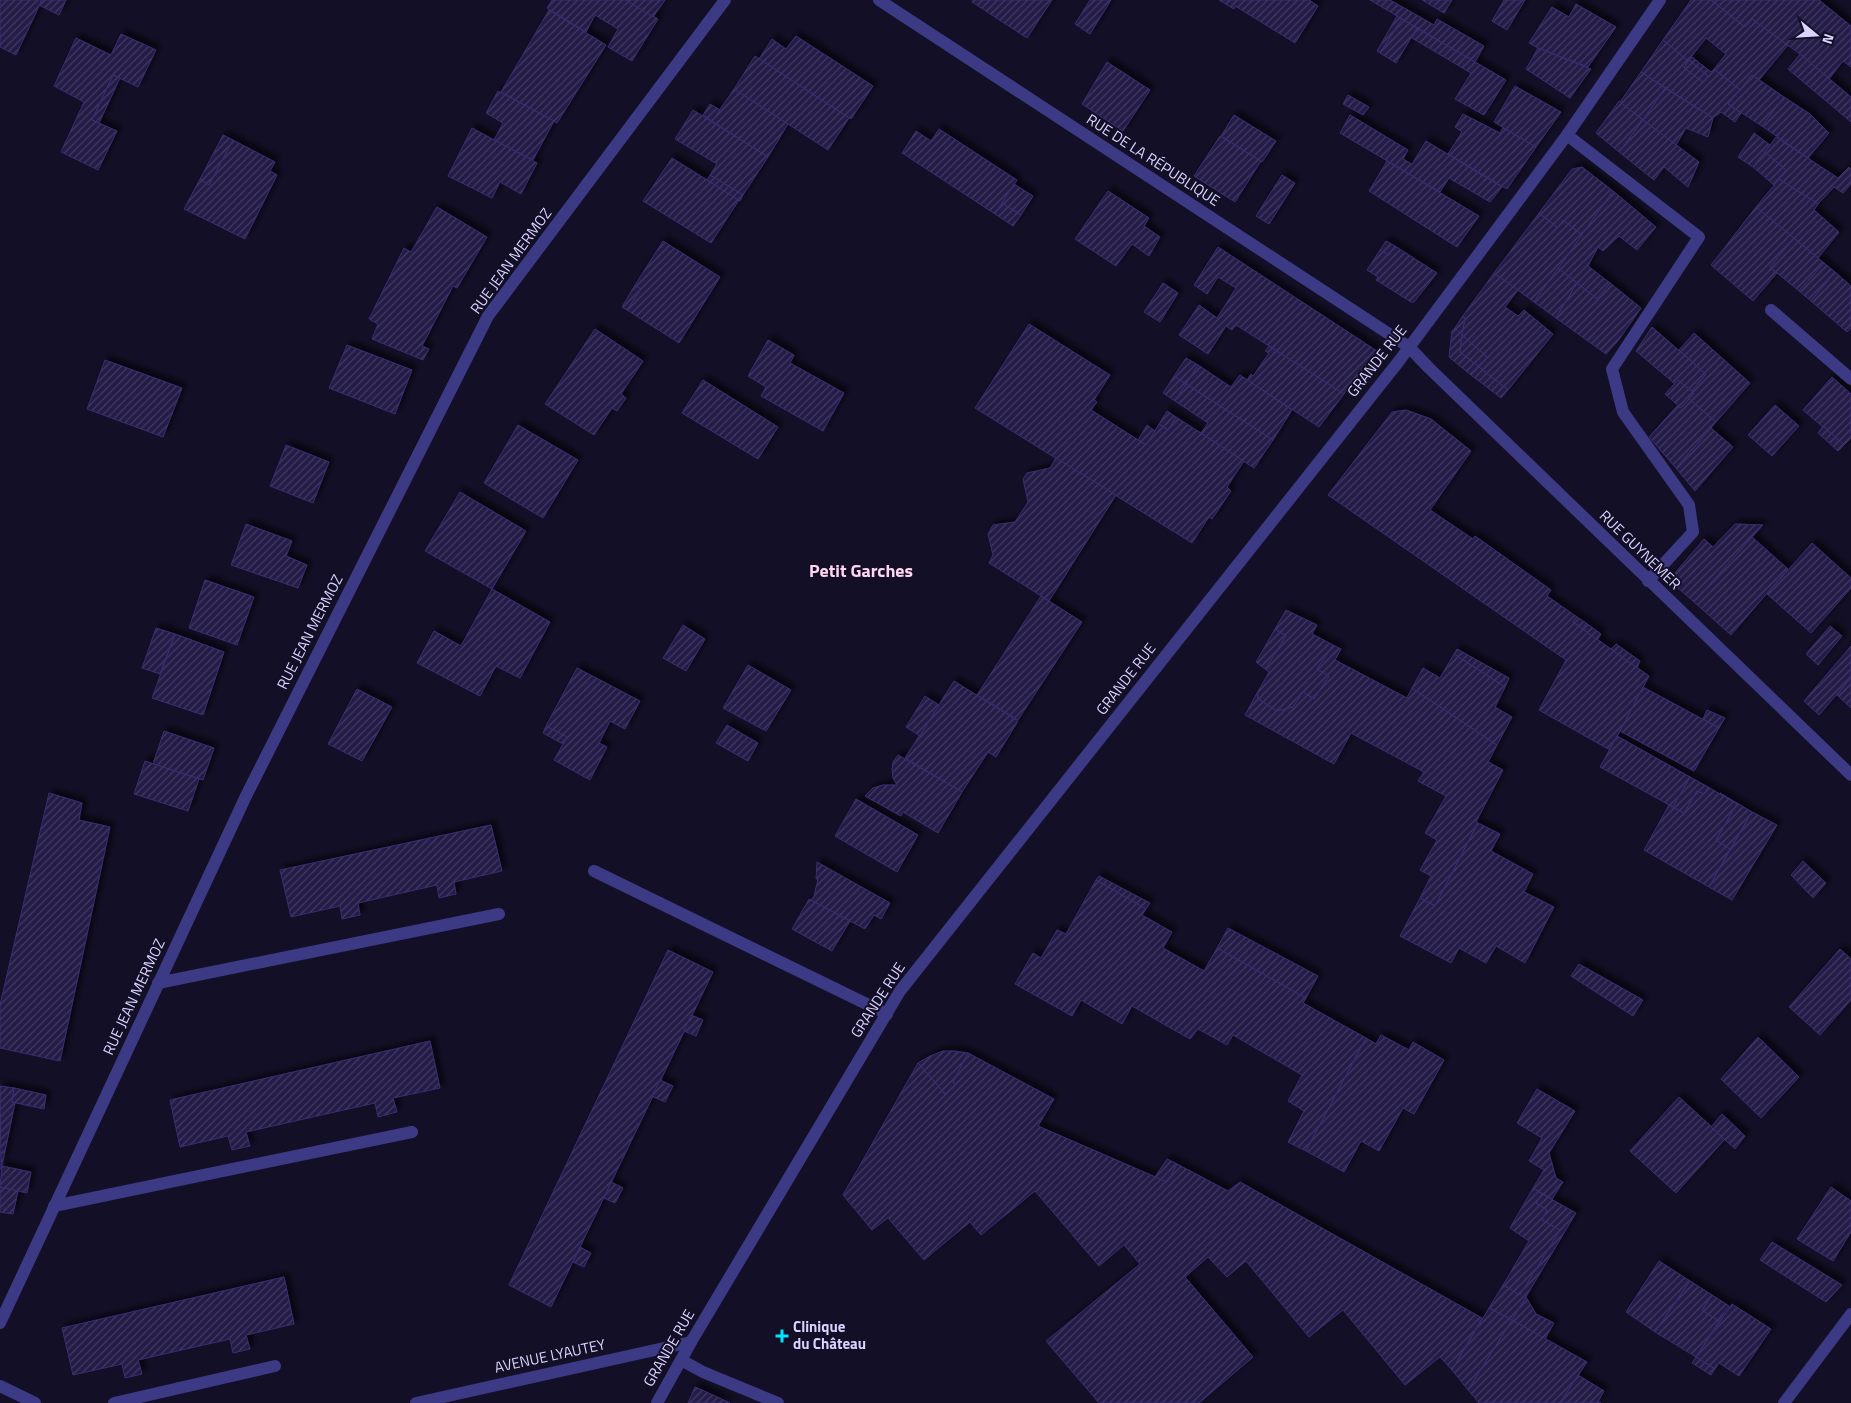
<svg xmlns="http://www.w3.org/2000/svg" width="1851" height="1403" font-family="'Titillium Web',sans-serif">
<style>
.building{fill:url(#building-hatch);stroke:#3b2d73;filter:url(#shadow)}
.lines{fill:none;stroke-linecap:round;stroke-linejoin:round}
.service{stroke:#3d3a85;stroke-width:12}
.minor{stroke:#3d3a85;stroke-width:12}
.poi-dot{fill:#00e5ff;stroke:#130f26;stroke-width:2}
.labels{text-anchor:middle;stroke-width:4;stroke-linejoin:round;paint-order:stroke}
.street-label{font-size:15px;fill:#d9d4ff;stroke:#130f26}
.poi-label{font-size:15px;font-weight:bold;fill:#d9d4ff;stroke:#130f26;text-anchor:start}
.quarter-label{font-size:18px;font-weight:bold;fill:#ffd6f0;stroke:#130f26}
</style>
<defs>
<pattern id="building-hatch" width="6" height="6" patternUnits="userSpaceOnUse" patternTransform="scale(1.25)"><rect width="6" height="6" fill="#241b47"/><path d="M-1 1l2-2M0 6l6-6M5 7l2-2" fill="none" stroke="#433b63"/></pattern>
<filter id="shadow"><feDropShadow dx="4.5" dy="-4.5" stdDeviation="2.5" flood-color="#0009"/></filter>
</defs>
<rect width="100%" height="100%" fill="#130f26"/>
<!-- building -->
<g class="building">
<polygon points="0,0 42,0 16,55 0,47"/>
<polygon points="42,0 66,0 59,15 39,5"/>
<polygon points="552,0 626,0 658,19 632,61 608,47 618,29 595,15 586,32 547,8"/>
<polygon points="626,0 665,0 653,17"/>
<polygon points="973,0 1052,0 1027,38 972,2"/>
<polygon points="1090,0 1111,0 1090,34 1075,24"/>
<polygon points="1219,0 1309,0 1318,6 1295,43 1235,6 1234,9"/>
<polygon points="1370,0 1390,0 1434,25 1437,19 1484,46 1475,62"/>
<polygon points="1422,0 1452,0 1444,13"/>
<polygon points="1504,0 1525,0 1507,30 1492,21"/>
<polygon points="1691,0 1711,0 1745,27 1752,19 1788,45 1759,80 1752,75 1740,90 1714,69 1726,54 1706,38 1688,61 1663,40"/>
<polygon points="1711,0 1819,0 1851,26 1851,67 1843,61 1829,79 1800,54 1752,19 1745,27"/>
<polygon points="1576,4 1616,27 1588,67 1538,48 1529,43 1552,7 1569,17"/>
<polygon points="549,10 606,45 557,123 501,92"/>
<polygon points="1397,16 1402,19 1380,53 1377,51"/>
<polygon points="1402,19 1417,28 1396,63 1380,53"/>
<polygon points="1417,28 1506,80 1484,115 1455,99 1471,73 1412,38"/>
<polygon points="121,34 156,50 138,87 113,75 92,120 117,131 98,170 61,152 84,102 54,86 76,38 111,55"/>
<polygon points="796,36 873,86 851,119 759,59 772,39 786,49"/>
<polygon points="1663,40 1688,61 1684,68 1703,82 1708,76 1689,60 1692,57 1711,72 1714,69 1740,90 1728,104 1741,113 1735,122 1721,112 1713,118 1641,72"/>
<polygon points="1538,48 1591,69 1570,98 1526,69"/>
<polygon points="1800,54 1851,97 1851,122 1788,69"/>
<polygon points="755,56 849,118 828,150 734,89"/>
<polygon points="1689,60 1708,76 1703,82 1684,68"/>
<polygon points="1107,62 1150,90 1123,131 1082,104"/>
<polygon points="1641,72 1665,88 1643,120 1620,102"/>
<polygon points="113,75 120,78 99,123 92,120"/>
<polygon points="1752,75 1784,97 1762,126 1728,104"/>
<polygon points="1515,86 1561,112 1536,147 1494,122"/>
<polygon points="1665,88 1713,118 1708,137 1686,128 1676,145 1643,120"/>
<polygon points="734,89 788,124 768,157 712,121"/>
<polygon points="498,91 554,121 533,160 494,140 503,123 486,113"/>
<polygon points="1348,95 1369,107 1363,115 1343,104"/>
<polygon points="1784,97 1810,114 1829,133 1808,158 1762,126"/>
<polygon points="1619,101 1643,120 1619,152 1596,133"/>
<polygon points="710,104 720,110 712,121 703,115"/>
<polygon points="693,110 768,157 743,195 710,175 717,164 675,139"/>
<polygon points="1463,114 1500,133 1503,128 1536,147 1507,189 1448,154 1462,132 1455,127"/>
<polygon points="1234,115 1276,141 1262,162 1221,136"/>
<polygon points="1350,115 1408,150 1403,159 1412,164 1426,141 1502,187 1490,202 1449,178 1440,192 1340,133"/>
<polygon points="1643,120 1699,162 1688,187 1664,167 1654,180 1619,152"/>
<polygon points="472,128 537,163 521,194 500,182 492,198 448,176"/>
<polygon points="939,129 1017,180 995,214 902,153 916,131 931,141"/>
<polygon points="1754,133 1770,145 1753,167 1738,157"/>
<polygon points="223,135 233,140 209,185 200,179"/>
<polygon points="1220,136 1261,161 1235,202 1194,176"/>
<polygon points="1776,137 1838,178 1849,167 1851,169 1851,184 1843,193 1834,187 1818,204 1779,179 1786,170 1765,152"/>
<polygon points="233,140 275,162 270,171 277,175 245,239 184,209 200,179 209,185"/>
<polygon points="1765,152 1786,170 1774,185 1753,167"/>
<polygon points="672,158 739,200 711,243 643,201"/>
<polygon points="1387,161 1479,216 1457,247 1369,191"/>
<polygon points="1582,167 1613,191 1582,235 1563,220 1558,228 1539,213 1572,169"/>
<polygon points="710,175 743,195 740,201 707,180"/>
<polygon points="1282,175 1295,183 1269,224 1256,216"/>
<polygon points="1779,179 1818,204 1814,210 1839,232 1818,258 1756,207"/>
<polygon points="1014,184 1033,196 1021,215 1002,203"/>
<polygon points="1108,191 1149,218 1144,226 1160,237 1149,256 1132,244 1116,266 1075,239"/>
<polygon points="1613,191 1656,227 1637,250 1619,236 1603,251 1598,247 1588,266 1610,283 1597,299 1558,268"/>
<polygon points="1002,203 1021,215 1013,226 995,214"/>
<polygon points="437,207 487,237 457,288 453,286 422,346 429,349 423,360 372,339 378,324 369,319 404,248 411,252"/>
<polygon points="1756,207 1794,238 1770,267 1777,273 1753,301 1711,265"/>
<polygon points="1539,213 1558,228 1563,220 1582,235 1534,302 1494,273"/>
<polygon points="1794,238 1824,263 1799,291 1770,267"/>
<polygon points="663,241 720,277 679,343 627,310 641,289 635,285"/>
<polygon points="1386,241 1395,246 1389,255 1380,250"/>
<polygon points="1395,246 1437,273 1414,302 1411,302 1376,280 1378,277 1367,270 1380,250 1389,255"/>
<polygon points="1218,247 1377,351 1344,394 1236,325 1232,330 1226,326 1208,354 1179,335 1199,305 1217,318 1236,288 1218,277 1207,294 1194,285"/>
<polygon points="1824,263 1835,272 1811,301 1799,291"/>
<polygon points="1558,268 1577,283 1556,318 1534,302"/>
<polygon points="1835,272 1851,286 1851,328 1847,332 1811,301"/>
<polygon points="1494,273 1518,290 1505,307 1518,316 1524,310 1553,334 1508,390 1479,367 1487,357 1462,335 1465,318 1462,317"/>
<polygon points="1163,283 1178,293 1160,322 1144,312"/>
<polygon points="1577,283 1597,299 1610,283 1641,308 1618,341 1606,354 1556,318"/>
<polygon points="635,285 641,289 627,310 622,307"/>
<polygon points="1462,317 1465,318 1462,335 1455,328"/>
<polygon points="1029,324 1110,375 1094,400 1097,402 1091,410 1146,445 1159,424 1168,430 1176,417 1244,461 1227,487 1231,491 1212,519 1209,517 1192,543 975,408"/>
<polygon points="1652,327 1706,374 1692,391 1678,380 1675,384 1636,351"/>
<polygon points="1455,328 1462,335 1460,352 1479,367 1471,375 1449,357 1452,331"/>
<polygon points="595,329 643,361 621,394 626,398 617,411 612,408 594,435 545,404"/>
<polygon points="1694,333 1750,383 1716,422 1689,399 1694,393 1692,391 1706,374 1679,350"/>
<polygon points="1462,335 1487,357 1479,367 1460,352"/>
<polygon points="768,340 794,355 790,363 844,393 823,431 761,396 766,387 748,376"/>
<polygon points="347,345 412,370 395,414 329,388"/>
<polygon points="1269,346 1344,394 1319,427 1247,380 1251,374 1253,376 1269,353 1265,351"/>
<polygon points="1186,358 1198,365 1186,384 1174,376"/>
<polygon points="105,360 182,388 163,437 87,409"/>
<polygon points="1198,365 1231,387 1240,375 1292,410 1273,440 1186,384"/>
<polygon points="1479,367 1508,390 1501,398 1471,375"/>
<polygon points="1174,376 1186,384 1175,401 1163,393"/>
<polygon points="1832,377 1851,394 1851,438 1844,445 1803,410"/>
<polygon points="703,380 778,427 758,459 682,413"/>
<polygon points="1678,380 1694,393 1681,408 1665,394"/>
<polygon points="1186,384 1273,440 1254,468 1201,433 1208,423 1175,401"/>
<polygon points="1689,399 1716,422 1676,468 1649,437 1677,406 1681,408"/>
<polygon points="1775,405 1799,426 1772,456 1748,435"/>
<polygon points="1406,410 1431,419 1471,451 1430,510 1473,539 1475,536 1551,590 1547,596 1577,617 1573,622 1649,676 1610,750 1539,710 1566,660 1328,495 1392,412"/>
<polygon points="1167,411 1176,417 1168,430 1159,424"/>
<polygon points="518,425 578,460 543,518 484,483"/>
<polygon points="1147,425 1155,431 1146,445 1138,440"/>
<polygon points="1823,426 1844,445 1838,451 1818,433"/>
<polygon points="1711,428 1733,447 1695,491 1676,468"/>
<polygon points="286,445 329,462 313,503 270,486"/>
<polygon points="1056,458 1116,495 1049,601 989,563 993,555 988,534 993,525 1015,522 1028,502 1023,479 1027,473 1050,468"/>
<polygon points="460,492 526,531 492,589 425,551"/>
<polygon points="246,524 292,541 286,556 307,565 298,588 231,565"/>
<polygon points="1735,524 1763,525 1694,602 1669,580 1704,539 1713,547"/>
<polygon points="1752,537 1788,569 1731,635 1694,602"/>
<polygon points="1812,543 1851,578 1851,588 1811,633 1767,594"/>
<polygon points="205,580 254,597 237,645 189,628"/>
<polygon points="492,589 550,622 520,678 496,666 480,696 417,663 434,631 461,646"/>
<polygon points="1041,596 1082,622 1018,720 977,695"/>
<polygon points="1286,610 1317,625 1312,634 1333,645 1317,669 1329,676 1314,699 1303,692 1293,707 1277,711 1258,699 1257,693 1269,672 1265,669 1286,636 1275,629"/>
<polygon points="1577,617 1586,623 1583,629 1573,622"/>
<polygon points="1586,623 1601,634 1597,640 1583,629"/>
<polygon points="683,625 705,639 686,671 663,658"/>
<polygon points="1830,626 1842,636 1818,665 1806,654"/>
<polygon points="156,628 175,634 160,674 142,668"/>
<polygon points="1275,629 1286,636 1265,669 1256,662"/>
<polygon points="175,634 224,652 203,715 152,698"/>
<polygon points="1616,644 1640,661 1637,668 1611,649"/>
<polygon points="1333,645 1341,649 1335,660 1407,698 1412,688 1497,745 1488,762 1503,770 1476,822 1478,823 1435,906 1420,898 1431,876 1420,870 1437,840 1425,833 1446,796 1418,781 1424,772 1351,733 1334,764 1245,715 1257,693 1258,699 1277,711 1293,707 1303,692 1314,699 1329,676 1317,669"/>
<polygon points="1851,646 1851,678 1819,715 1804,701"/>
<polygon points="1457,649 1509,678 1505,687 1454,654"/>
<polygon points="1454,654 1505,687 1495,707 1512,717 1497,745 1412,688 1423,668 1440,678"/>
<polygon points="748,665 791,690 766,731 723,708"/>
<polygon points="577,668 640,701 625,729 610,721 599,743 607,747 590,780 554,760 567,737 546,726"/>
<polygon points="1851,678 1851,708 1837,695"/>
<polygon points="954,681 1018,721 996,757 988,752 962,792 905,758"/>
<polygon points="1643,687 1719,728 1694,771 1620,731"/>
<polygon points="357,689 392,707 362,761 328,744"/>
<polygon points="925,696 939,705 920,736 906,727"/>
<polygon points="1707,710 1725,718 1719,728 1703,719"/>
<polygon points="727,725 758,743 748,761 716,743"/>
<polygon points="546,726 567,737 563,744 543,733"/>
<polygon points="164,731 214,748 203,780 153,764"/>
<polygon points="1617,736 1690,777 1673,807 1600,767"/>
<polygon points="898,755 962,792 938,833 903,812 901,816 865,796 873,788 883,785 897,785 893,778 892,769 893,762"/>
<polygon points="145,761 199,779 188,811 134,794"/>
<polygon points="1690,777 1708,787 1704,794 1697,791 1684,813 1673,807"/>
<polygon points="1708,787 1737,804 1716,840 1730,849 1709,887 1644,850 1669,805 1684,813 1697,791 1704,794"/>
<polygon points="49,793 82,803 79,820 110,827 60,1061 0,1048 0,1005"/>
<polygon points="1720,793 1752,812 1730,849 1716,840 1737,804"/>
<polygon points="856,799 918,835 897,872 835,836"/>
<polygon points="1752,812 1777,825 1732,900 1709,887"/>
<polygon points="1478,823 1500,834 1491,851 1533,874 1524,892 1554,907 1525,963 1496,946 1486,963 1459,948 1451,963 1400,936 1420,898 1435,906"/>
<polygon points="491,825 502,871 454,882 456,894 439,898 437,885 358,903 360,915 342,919 340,906 291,917 280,870"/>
<polygon points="1803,861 1826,883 1813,898 1791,875"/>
<polygon points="817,862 890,903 881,919 874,915 865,929 811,900 814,896 818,879 816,879"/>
<polygon points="1099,876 1150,903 1146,909 1096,880"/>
<polygon points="1096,880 1146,909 1142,915 1172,932 1163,948 1204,971 1217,948 1306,998 1303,1003 1366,1038 1306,1151 1288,1142 1304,1111 1288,1101 1302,1075 1233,1035 1227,1045 1198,1029 1190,1039 1132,1006 1122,1024 1081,1000 1072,1016 1015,984 1033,953 1041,958 1057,930 1066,934"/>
<polygon points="809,899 850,921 832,951 792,929"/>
<polygon points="1228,928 1318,976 1306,998 1217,948"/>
<polygon points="1840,949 1851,959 1851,1000 1820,1035 1789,1007"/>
<polygon points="668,950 713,972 551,1307 509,1285"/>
<polygon points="1579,964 1643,1000 1633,1016 1571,976"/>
<polygon points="691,1015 703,1020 696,1036 684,1031"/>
<polygon points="1381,1035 1409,1050 1413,1042 1444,1060 1414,1114 1403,1108 1379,1151 1361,1141 1344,1172 1306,1151 1366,1038 1376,1044"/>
<polygon points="1758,1037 1799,1077 1761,1118 1721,1079"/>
<polygon points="430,1041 440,1088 393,1098 397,1112 378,1117 375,1103 246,1132 250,1146 232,1150 228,1136 180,1147 170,1100"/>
<polygon points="943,1051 954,1051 968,1053 953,1082 956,1085 945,1094 918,1063 930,1056"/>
<polygon points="968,1053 1054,1099 1038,1126 1167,1182 1177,1164 1228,1191 1240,1182 1482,1318 1452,1370 1440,1357 1405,1385 1343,1310 1309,1337 1246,1261 1227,1277 1208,1257 1185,1277 1253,1357 1199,1403 1099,1403 1046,1341 1140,1264 1124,1245 1099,1266 1035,1191 981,1235 970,1222 924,1260 888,1218 872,1230 843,1195 918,1063 945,1094 956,1085 953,1082"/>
<polygon points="660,1080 673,1086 665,1102 652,1096"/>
<polygon points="0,1086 14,1088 12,1102 15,1103 1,1170"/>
<polygon points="14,1088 46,1095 44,1109 12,1102"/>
<polygon points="1537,1089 1575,1111 1549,1153 1556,1178 1563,1182 1552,1199 1533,1188 1544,1170 1529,1161 1542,1138 1517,1123"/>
<polygon points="1679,1097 1725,1139 1676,1193 1630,1151"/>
<polygon points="1722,1114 1745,1136 1735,1149 1711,1127"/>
<polygon points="1167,1159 1177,1164 1167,1182 1155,1177"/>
<polygon points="2,1166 31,1172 27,1193 0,1187"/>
<polygon points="611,1182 623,1188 615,1203 604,1198"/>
<polygon points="0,1187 18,1191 13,1214 0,1212"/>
<polygon points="1831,1187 1851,1201 1851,1232 1833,1261 1797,1239"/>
<polygon points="1533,1188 1542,1194 1536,1203 1547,1210 1542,1220 1560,1230 1520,1295 1503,1285 1529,1241 1510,1228"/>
<polygon points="1542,1194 1576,1213 1512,1320 1489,1308 1503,1285 1520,1295 1560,1230 1542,1220 1547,1210 1536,1203"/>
<polygon points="1772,1242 1842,1285 1826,1302 1760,1260"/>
<polygon points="580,1247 591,1253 584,1267 573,1262"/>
<polygon points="1659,1261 1690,1281 1655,1332 1626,1312"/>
<polygon points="284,1277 294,1324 246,1335 250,1349 233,1353 230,1339 138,1360 142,1374 125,1378 122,1364 73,1375 62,1328"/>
<polygon points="1690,1281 1712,1295 1702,1310 1719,1321 1696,1357 1655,1332"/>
<polygon points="1712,1295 1729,1306 1719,1321 1702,1310"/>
<polygon points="1526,1297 1536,1314 1554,1323 1545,1339 1512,1320"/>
<polygon points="1732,1304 1771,1329 1739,1376 1719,1363 1715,1369 1696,1357"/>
<polygon points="1489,1308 1512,1320 1468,1390 1452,1370"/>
<polygon points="1512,1320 1587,1362 1560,1403 1479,1403 1468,1390"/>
<polygon points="1696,1357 1715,1369 1711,1375 1692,1363"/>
<polygon points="1578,1375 1604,1391 1598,1402 1601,1403 1560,1403"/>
<polygon points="695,1387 702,1390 730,1403 688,1403"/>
</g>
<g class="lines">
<!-- service -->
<g class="service">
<polyline points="594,871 887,1014"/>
<polyline points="158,983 499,914"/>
<polyline points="54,1206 412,1132"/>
<polyline points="681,1360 703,1372 778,1403"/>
<polyline points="0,1386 35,1403"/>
<polyline points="114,1403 275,1366"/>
</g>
<!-- minor -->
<g class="minor">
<polyline points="879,0 1409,347 1429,368 1851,775"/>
<polyline points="1567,135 1699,237 1612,369 1623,412 1689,505 1693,532 1648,581"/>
<polyline points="1771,310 1851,379"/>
<polyline points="0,1323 246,796 488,316 725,0"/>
<polyline points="416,1403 691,1342"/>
<polyline points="657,1403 691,1342 900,991 1399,361 1567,135 1660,0"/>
<polyline points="1784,1403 1851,1314"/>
</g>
</g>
<!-- markers -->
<path class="poi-dot" d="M779.5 1328.5h5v5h5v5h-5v5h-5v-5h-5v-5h5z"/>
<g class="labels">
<!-- street labels -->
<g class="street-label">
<text transform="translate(1153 160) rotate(33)" y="5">RUE DE LA RÉPUBLIQUE</text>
<text transform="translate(511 261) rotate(-54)" y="5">RUE JEAN MERMOZ</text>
<text transform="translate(1377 361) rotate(-52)" y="5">GRANDE RUE</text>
<text transform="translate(1640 550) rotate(44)" y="5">RUE GUYNEMER</text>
<text transform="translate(310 632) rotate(-63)" y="5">RUE JEAN MERMOZ</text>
<text transform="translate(1126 679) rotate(-52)" y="5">GRANDE RUE</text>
<text transform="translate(134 997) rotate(-65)" y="5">RUE JEAN MERMOZ</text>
<text transform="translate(878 1000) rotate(-57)" y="5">GRANDE RUE</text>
<text transform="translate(669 1348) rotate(-60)" y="5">GRANDE RUE</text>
<text transform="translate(550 1356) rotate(-12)" y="5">AVENUE LYAUTEY</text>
</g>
<!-- poi labels -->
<g class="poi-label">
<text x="793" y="1332">Clinique<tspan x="793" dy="17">du Château</tspan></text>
</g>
<!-- quarter labels -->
<g class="quarter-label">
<text x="861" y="577">Petit Garches</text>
</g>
</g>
<!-- north arrow -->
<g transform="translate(1816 35) rotate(108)" stroke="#130f26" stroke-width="4" paint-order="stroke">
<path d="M0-4L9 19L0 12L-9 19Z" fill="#d9d4ff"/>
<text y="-8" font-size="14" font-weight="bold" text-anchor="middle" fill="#d9d4ff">N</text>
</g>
</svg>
